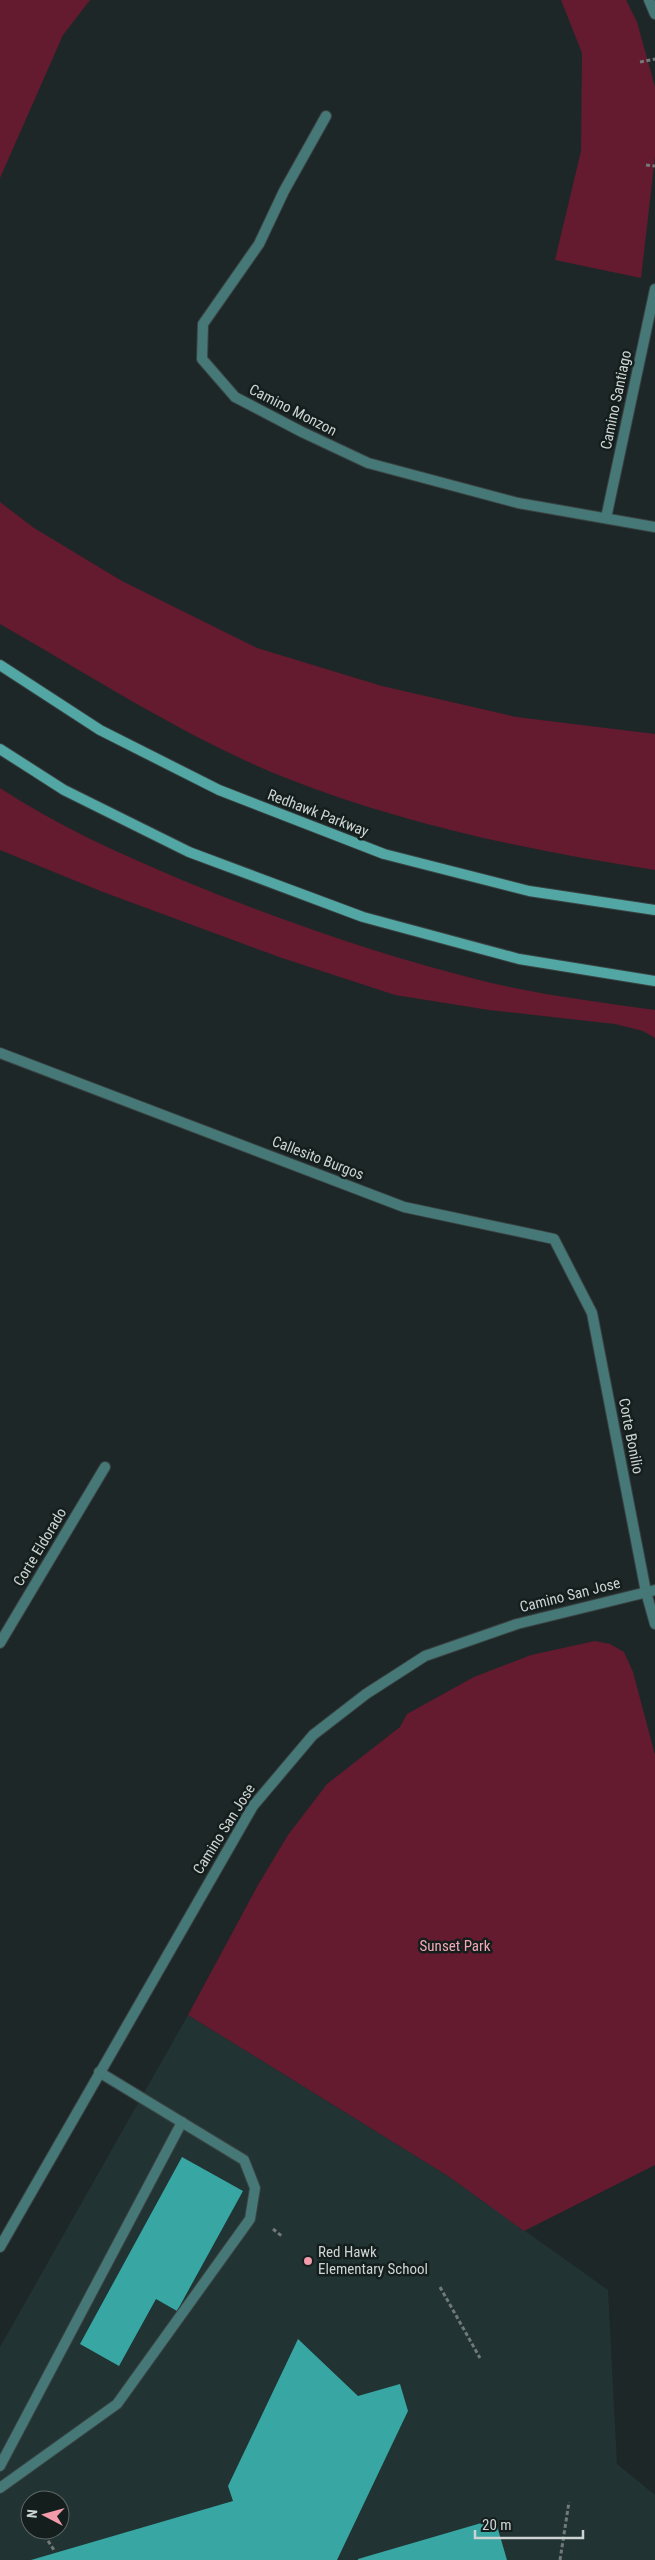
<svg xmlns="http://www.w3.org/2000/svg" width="655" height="2560" font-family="'Roboto Condensed',sans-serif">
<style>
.built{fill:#213332;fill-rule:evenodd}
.green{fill:#641a2f}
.building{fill:#38a6a3}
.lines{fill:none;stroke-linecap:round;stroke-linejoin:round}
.service-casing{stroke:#3a4343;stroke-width:12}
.minor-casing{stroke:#3a4343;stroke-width:12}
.secondary-casing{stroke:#3a4343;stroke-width:12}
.path{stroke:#717979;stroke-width:3;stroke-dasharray:4 2.5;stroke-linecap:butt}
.service{stroke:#457876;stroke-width:10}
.minor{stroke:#457876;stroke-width:10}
.secondary{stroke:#52a7a4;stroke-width:10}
.poi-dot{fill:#f39aab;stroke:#141e1d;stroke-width:2}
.labels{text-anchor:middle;stroke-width:5;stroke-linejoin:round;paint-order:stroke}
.street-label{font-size:15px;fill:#cdd3d3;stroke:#141e1d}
.park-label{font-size:15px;fill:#f4a8b6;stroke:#141e1d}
.poi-label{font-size:15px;fill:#cdd3d3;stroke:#141e1d;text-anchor:start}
</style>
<rect width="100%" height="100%" fill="#1e2727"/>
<!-- built -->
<path class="built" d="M188,2015L448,2176L608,2290L617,2464L655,2495V2560H0V2347ZM30,2500H60V2530H30Z"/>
<!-- green -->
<g class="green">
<polygon points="0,0 90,0 63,35 0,178"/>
<polygon points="561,0 626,0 637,22 655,87 655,157 641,278 555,260 581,151 582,53"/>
<path d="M0,502L34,528L122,581L257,648L382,686L516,717L655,734V870C530,851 403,824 286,778C186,738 93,677 0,624Z"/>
<path d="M0,788C56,825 120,854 182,880C281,921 383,956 487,982C542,995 599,1002 655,1010V1038L643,1031L615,1024L489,1010L395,995L282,958L103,892L0,850Z"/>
<polygon points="595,1641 610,1644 624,1652 633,1672 655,1755 655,2165 524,2231 448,2176 188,2015 258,1885 288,1835 327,1784 400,1727 407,1714 474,1677 531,1655"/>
</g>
<!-- building -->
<g class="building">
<polygon points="182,2157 243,2191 177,2311 156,2299 119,2366 80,2344"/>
<polygon points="298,2339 358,2396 400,2384 408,2411 337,2560 31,2560 233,2501 228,2486"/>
<polygon points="495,2519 507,2560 358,2560 358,2559"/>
</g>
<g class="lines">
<defs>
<g id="service">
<polyline points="0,2466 182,2122"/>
<polyline points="0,2488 117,2404 250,2219 255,2188 244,2160 99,2072"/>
</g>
<g id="minor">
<polyline points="649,0 655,14"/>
<polyline points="326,116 284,191 259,244 203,324 202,359 235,397 302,432 368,463 518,503 655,527"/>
<polyline points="606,518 655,289"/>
<polyline points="0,1053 404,1207 554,1239 592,1313 646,1592 655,1624"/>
<polyline points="0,1643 105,1467"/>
<polyline points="0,2247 253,1806 313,1735 366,1694 425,1656 517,1624 655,1590"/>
</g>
<g id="secondary">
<polyline points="0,665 100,730 219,790 384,854 529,891 655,910"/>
<polyline points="0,749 64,790 189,852 363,917 519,959 655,981"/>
</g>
</defs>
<!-- service casing -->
<use href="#service" class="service-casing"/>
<!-- minor casing -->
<use href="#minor" class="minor-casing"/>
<!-- secondary casing -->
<use href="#secondary" class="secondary-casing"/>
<!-- path -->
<g class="path">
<polyline points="640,62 655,59"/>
<polyline points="646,165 655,166"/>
<polyline points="273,2229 283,2237"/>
<polyline points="440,2287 480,2358"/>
<polyline points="28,2511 30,2515"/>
<polyline points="41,2530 54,2550"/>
<polyline points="560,2560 569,2502"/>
</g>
<!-- service -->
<use href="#service" class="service"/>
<!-- minor -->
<use href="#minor" class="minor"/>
<!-- secondary -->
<use href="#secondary" class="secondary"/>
</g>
<!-- markers -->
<circle class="poi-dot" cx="308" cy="2261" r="5"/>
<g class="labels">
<!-- street labels -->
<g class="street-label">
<text transform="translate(616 400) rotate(-78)" y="5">Camino Santiago</text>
<text transform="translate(293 410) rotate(27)" y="5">Camino Monzon</text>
<text transform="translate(318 813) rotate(21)" y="5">Redhawk Parkway</text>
<text transform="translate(318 1158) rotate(21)" y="5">Callesito Burgos</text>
<text transform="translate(631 1436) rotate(79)" y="5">Corte Bonilio</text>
<text transform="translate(40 1547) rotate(-59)" y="5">Corte Eldorado</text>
<text transform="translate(570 1595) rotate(-14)" y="5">Camino San Jose</text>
<text transform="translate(224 1829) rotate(-58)" y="5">Camino San Jose</text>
</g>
<!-- park labels -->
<g class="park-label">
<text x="455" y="1951">Sunset Park</text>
</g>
<!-- poi labels -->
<g class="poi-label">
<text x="318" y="2257">Red Hawk<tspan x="318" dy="17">Elementary School</tspan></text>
</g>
</g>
<!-- north arrow -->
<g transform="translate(45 2515) rotate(276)"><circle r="24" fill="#141e1d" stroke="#5e6666"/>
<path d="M0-4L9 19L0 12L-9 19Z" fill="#f39aab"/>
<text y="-8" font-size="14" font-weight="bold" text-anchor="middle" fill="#cdd3d3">N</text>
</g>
<!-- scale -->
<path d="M475 2530v8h108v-8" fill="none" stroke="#cdd3d3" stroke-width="2.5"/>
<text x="482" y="2530" font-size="15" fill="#cdd3d3" stroke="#141e1d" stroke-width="4" paint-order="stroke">20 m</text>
</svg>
